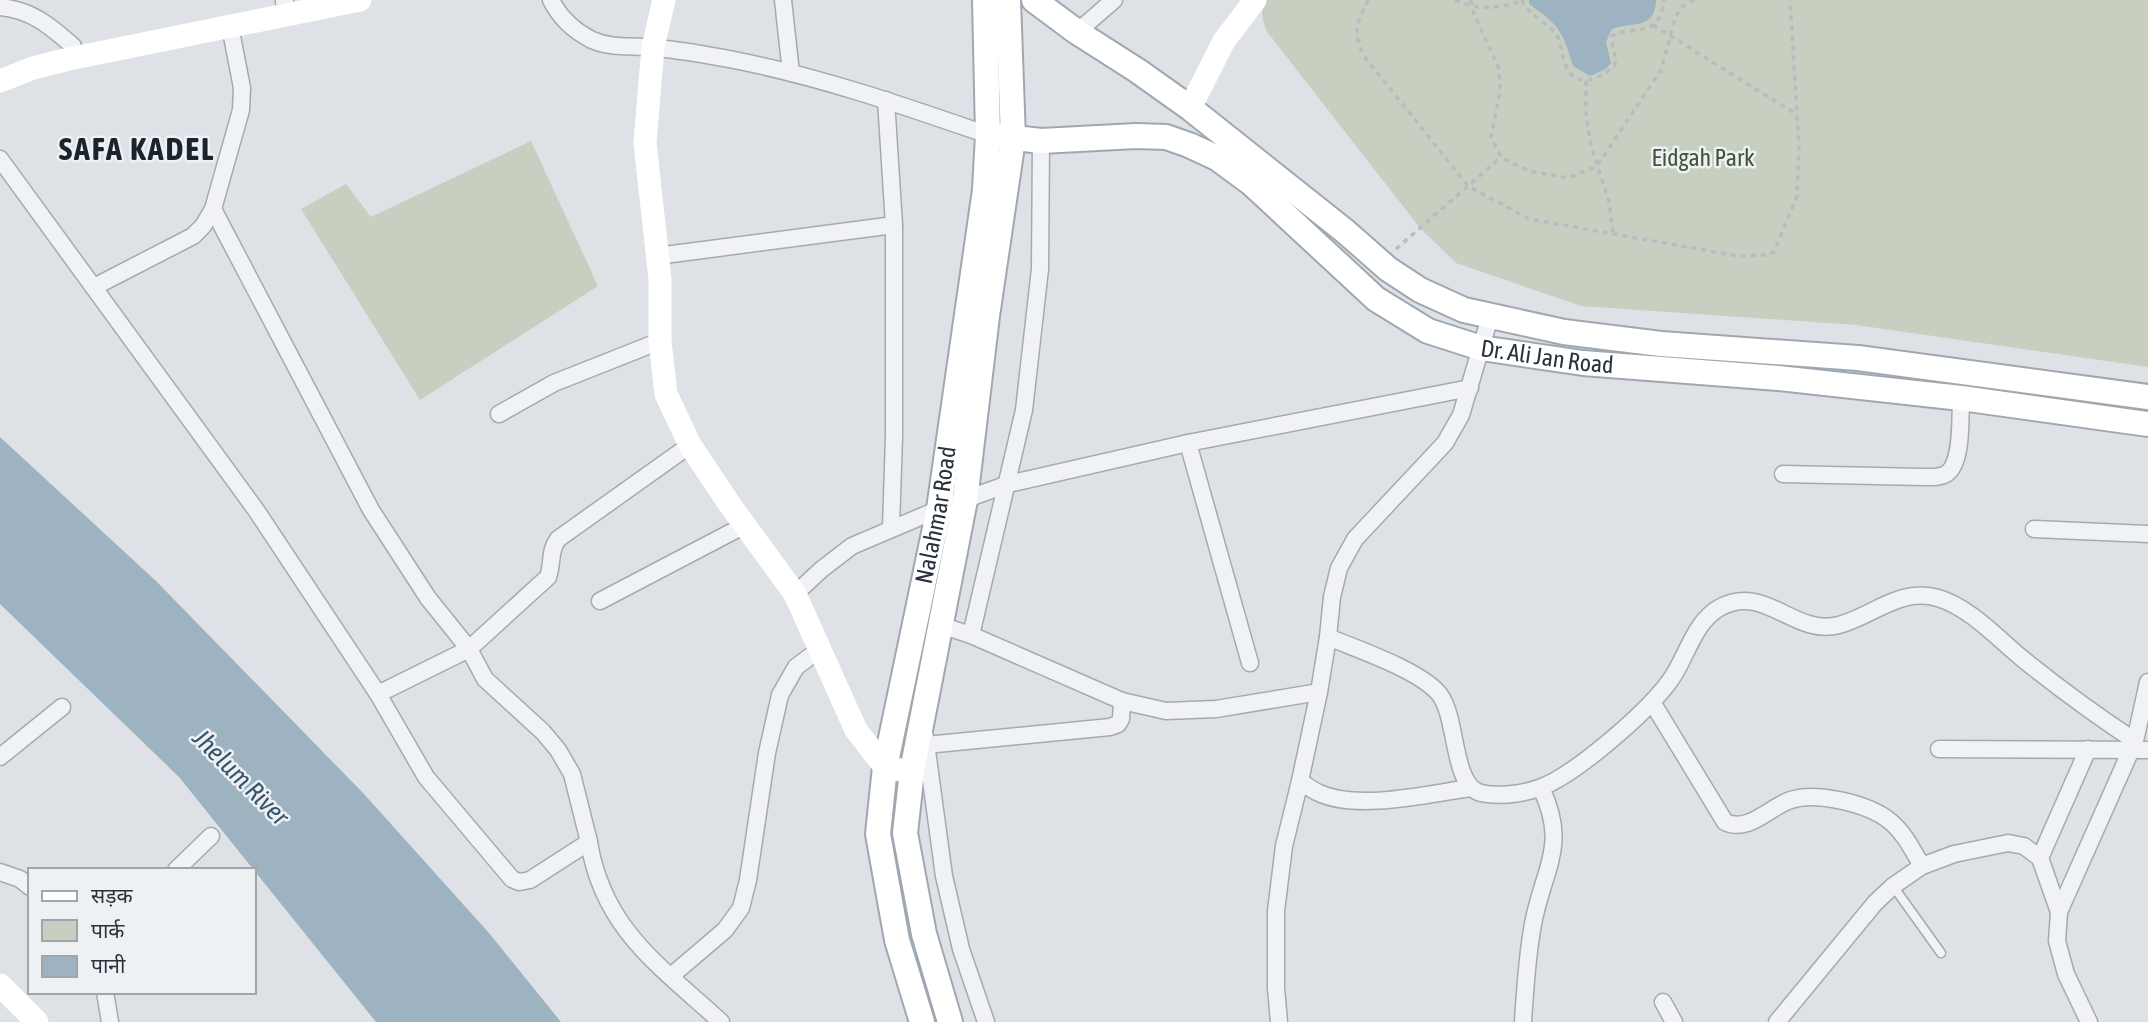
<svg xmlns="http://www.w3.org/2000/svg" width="2148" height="1022" font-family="'Asap Condensed','Noto Sans Devanagari',sans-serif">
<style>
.green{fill:#c6cfc0}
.water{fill:#9db3c2}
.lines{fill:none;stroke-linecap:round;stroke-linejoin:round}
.lane-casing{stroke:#a4aaaf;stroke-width:11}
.street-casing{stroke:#a4aaaf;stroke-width:19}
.primary-casing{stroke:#9fa8b0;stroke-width:28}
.path{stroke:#b8bcc1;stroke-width:3.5;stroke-dasharray:5 5;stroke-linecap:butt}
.lane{stroke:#f0f2f5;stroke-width:8}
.street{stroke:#f0f2f5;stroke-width:16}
.secondary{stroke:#fff;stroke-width:23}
.primary{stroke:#fff;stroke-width:24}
.labels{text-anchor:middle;stroke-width:5;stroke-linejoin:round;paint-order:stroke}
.park-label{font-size:24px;fill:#415538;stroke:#edf1f4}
.street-label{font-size:24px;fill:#29323b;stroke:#edf1f4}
.water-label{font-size:26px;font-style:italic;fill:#38546a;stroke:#edf1f4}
.district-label{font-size:32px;font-weight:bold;letter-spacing:2px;fill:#1b232c;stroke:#edf1f4}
</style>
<rect width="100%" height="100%" fill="#dee2e6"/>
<!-- green -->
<g class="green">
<path d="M1267,0H2148V367L1856,325L1581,306L1456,263L1420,228L1268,33C1262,21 1259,12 1267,0Z"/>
<polygon points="531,141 598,286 420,400 301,209 346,184 371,217"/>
</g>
<!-- water -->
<g class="water">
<path d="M1529,0H1656C1655,31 1632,21 1612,29L1606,42L1611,63L1606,69L1590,76L1573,66C1562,30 1560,26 1529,4Z"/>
<polygon points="0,437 157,582 364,794 489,933 561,1022 376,1022 179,777 0,604"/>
</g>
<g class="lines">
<defs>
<polyline id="lane" points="1893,886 1941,953"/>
<g id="street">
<path d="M551,0C560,18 574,31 592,40C612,49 634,45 655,48C681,50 708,55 734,60C821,77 904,106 988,135"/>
<polyline points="783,0 791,73"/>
<polyline points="284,2 285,0"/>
<path d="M0,7C32,10 50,26 73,46"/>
<polyline points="1077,32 1114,0"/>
<polyline points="886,100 894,225 894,436 891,528"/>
<path d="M0,159L256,510L378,694L426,777L512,879L519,882L530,880L589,842C603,929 660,966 721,1022"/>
<polyline points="213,209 371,510 428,598 469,649 485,679 543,732 558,750 572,774 589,842"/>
<polyline points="657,256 894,225"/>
<polyline points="94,287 193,236 203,226 213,209 241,110 242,88 230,26"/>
<polyline points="499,414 554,383 660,341"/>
<polyline points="1188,443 1250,663"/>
<path d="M1783,474L1923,477C1931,477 1939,478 1946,474C1963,464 1960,416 1961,398"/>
<polyline points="2034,529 2148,534"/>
<polyline points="795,594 822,569 852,546 939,509 1008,484 1188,443 1470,388"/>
<polyline points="600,601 745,525"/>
<polyline points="940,625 971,635 1122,701 1166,711 1216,709 1319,692"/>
<polyline points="971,635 1024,410 1040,269 1041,141"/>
<path d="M1328,637C1357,649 1422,671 1440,695C1458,720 1452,786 1481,793C1498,797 1522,794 1539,788C1574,776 1646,713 1669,682C1686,660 1693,623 1719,608C1765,582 1794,637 1839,625C1873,616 1900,587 1938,598C1971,608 1998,639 2024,660C2060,689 2097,716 2135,741"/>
<path d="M378,694L469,649L548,577C553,563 549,551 558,539L690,445"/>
<path d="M1652,702L1725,822C1747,833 1768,809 1788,801C1814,790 1870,804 1891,822C1905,834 1913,851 1922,866"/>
<polyline points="925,736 944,876 961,949 986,1022"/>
<polyline points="926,745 1110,727 1118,724 1121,719 1122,701"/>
<polyline points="1939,749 2148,750"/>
<polyline points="0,757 62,707"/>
<path d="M1300,781C1306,785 1312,790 1319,793C1358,811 1428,794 1470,788"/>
<polyline points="2040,858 2088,749"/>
<polyline points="176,870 211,836"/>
<polyline points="0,872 20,879 30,887"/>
<polyline points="671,976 725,930 741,908 748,880 767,753 780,695 796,667 820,649"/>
<polyline points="105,992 110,1022"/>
<polyline points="1663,1002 1674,1022"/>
<polyline points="1279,1022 1276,988 1276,911 1284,846 1300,781 1319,692 1328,637 1332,597 1339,568 1355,539 1445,443 1461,415 1490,317"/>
<path d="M1523,1022C1525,989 1527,956 1533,924C1543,869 1569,846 1541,788"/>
<polyline points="1777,1022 1875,903 1893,886 1922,866 1954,854 2008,843 2024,846 2040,858 2059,912"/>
<polyline points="2089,1022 2066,974 2057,941 2059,912 2135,741 2148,682"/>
</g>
<g id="primary">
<polyline points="1034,0 1077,32 1138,71 1190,108 1346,232 1388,269 1420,290 1464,310 1564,332 1661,344 1858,358 2148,397"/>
<path id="s1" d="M988,135L1041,141L1136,136L1166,137L1189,145L1217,158L1251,183L1376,299L1428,331L1481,348L1583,363L1778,378L1961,398L2148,424"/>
<path id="s2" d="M922,1022L897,940L878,834L885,767L939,509L985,190L988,135L985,0"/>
<polyline points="950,1022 924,934 905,833 912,771 965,500 987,316 1013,139 1008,0"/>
</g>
</defs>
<!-- lane casing -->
<use href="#lane" class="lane-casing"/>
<!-- street casing -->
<use href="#street" class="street-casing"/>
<!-- primary casing -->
<use href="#primary" class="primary-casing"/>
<!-- path -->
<g class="path">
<path d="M1368,0C1357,24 1352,30 1364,56L1468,186L1529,219L1738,256L1763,255L1774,252L1797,196L1799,149L1790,0"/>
<path d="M1455,0C1476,10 1500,9 1521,1"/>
<polyline points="1471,0 1472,9 1499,69 1500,92 1491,137 1501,157 1529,171 1568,178 1597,166 1661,70 1675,18 1683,6 1694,0"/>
<path d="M1522,0C1527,15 1547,21 1556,34C1562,43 1561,56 1566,66C1577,91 1601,78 1615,65C1617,54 1611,47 1612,36C1635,24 1659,40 1664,0"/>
<polyline points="1653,25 1796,114"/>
<polyline points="1586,81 1586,115 1591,146 1609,201 1613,233"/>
<polyline points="1396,249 1500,158"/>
</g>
<!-- lane -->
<use href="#lane" class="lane"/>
<!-- street -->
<use href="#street" class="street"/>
<!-- secondary -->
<g class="secondary">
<polyline points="664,0 653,47 645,143 660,279 660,341 666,394 690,445 730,505 795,594 856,730 885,767 901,770"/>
<polyline points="0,81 33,68 69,59 360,0"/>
<polyline points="1190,108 1224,41 1255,0"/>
<polyline points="0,985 37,1022"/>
</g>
<!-- primary -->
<use href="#primary" class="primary"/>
</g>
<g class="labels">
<!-- park labels -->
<g class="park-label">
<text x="1703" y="166">Eidgah Park</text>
</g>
<!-- street labels -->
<g class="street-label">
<text dy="8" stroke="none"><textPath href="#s1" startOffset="630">Dr. Ali Jan Road</textPath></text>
<text dy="8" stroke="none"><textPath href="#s2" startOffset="518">Nalahmar Road</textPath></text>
</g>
<!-- water labels -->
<g class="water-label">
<text transform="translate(241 777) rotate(45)" y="9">Jhelum River</text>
</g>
<!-- district labels -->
<g class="district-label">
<text x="137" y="160">SAFA KADEL</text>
</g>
</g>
<!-- legend -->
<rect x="28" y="868" width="228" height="126" fill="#edf1f4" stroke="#9fa5aa" stroke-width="2"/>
<rect x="42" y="891" width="35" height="10" fill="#ffffff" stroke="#9fa5aa" stroke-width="2"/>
<text x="91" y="903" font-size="21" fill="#29323b">सड़क</text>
<rect x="42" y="920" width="35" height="21" fill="#c6cfc0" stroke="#9fa5aa" stroke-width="2"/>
<text x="91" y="938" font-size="21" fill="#29323b">पार्क</text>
<rect x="42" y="956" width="35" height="21" fill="#9db3c2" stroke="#9fa5aa" stroke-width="2"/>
<text x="91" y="973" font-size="21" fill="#29323b">पानी</text>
</svg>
